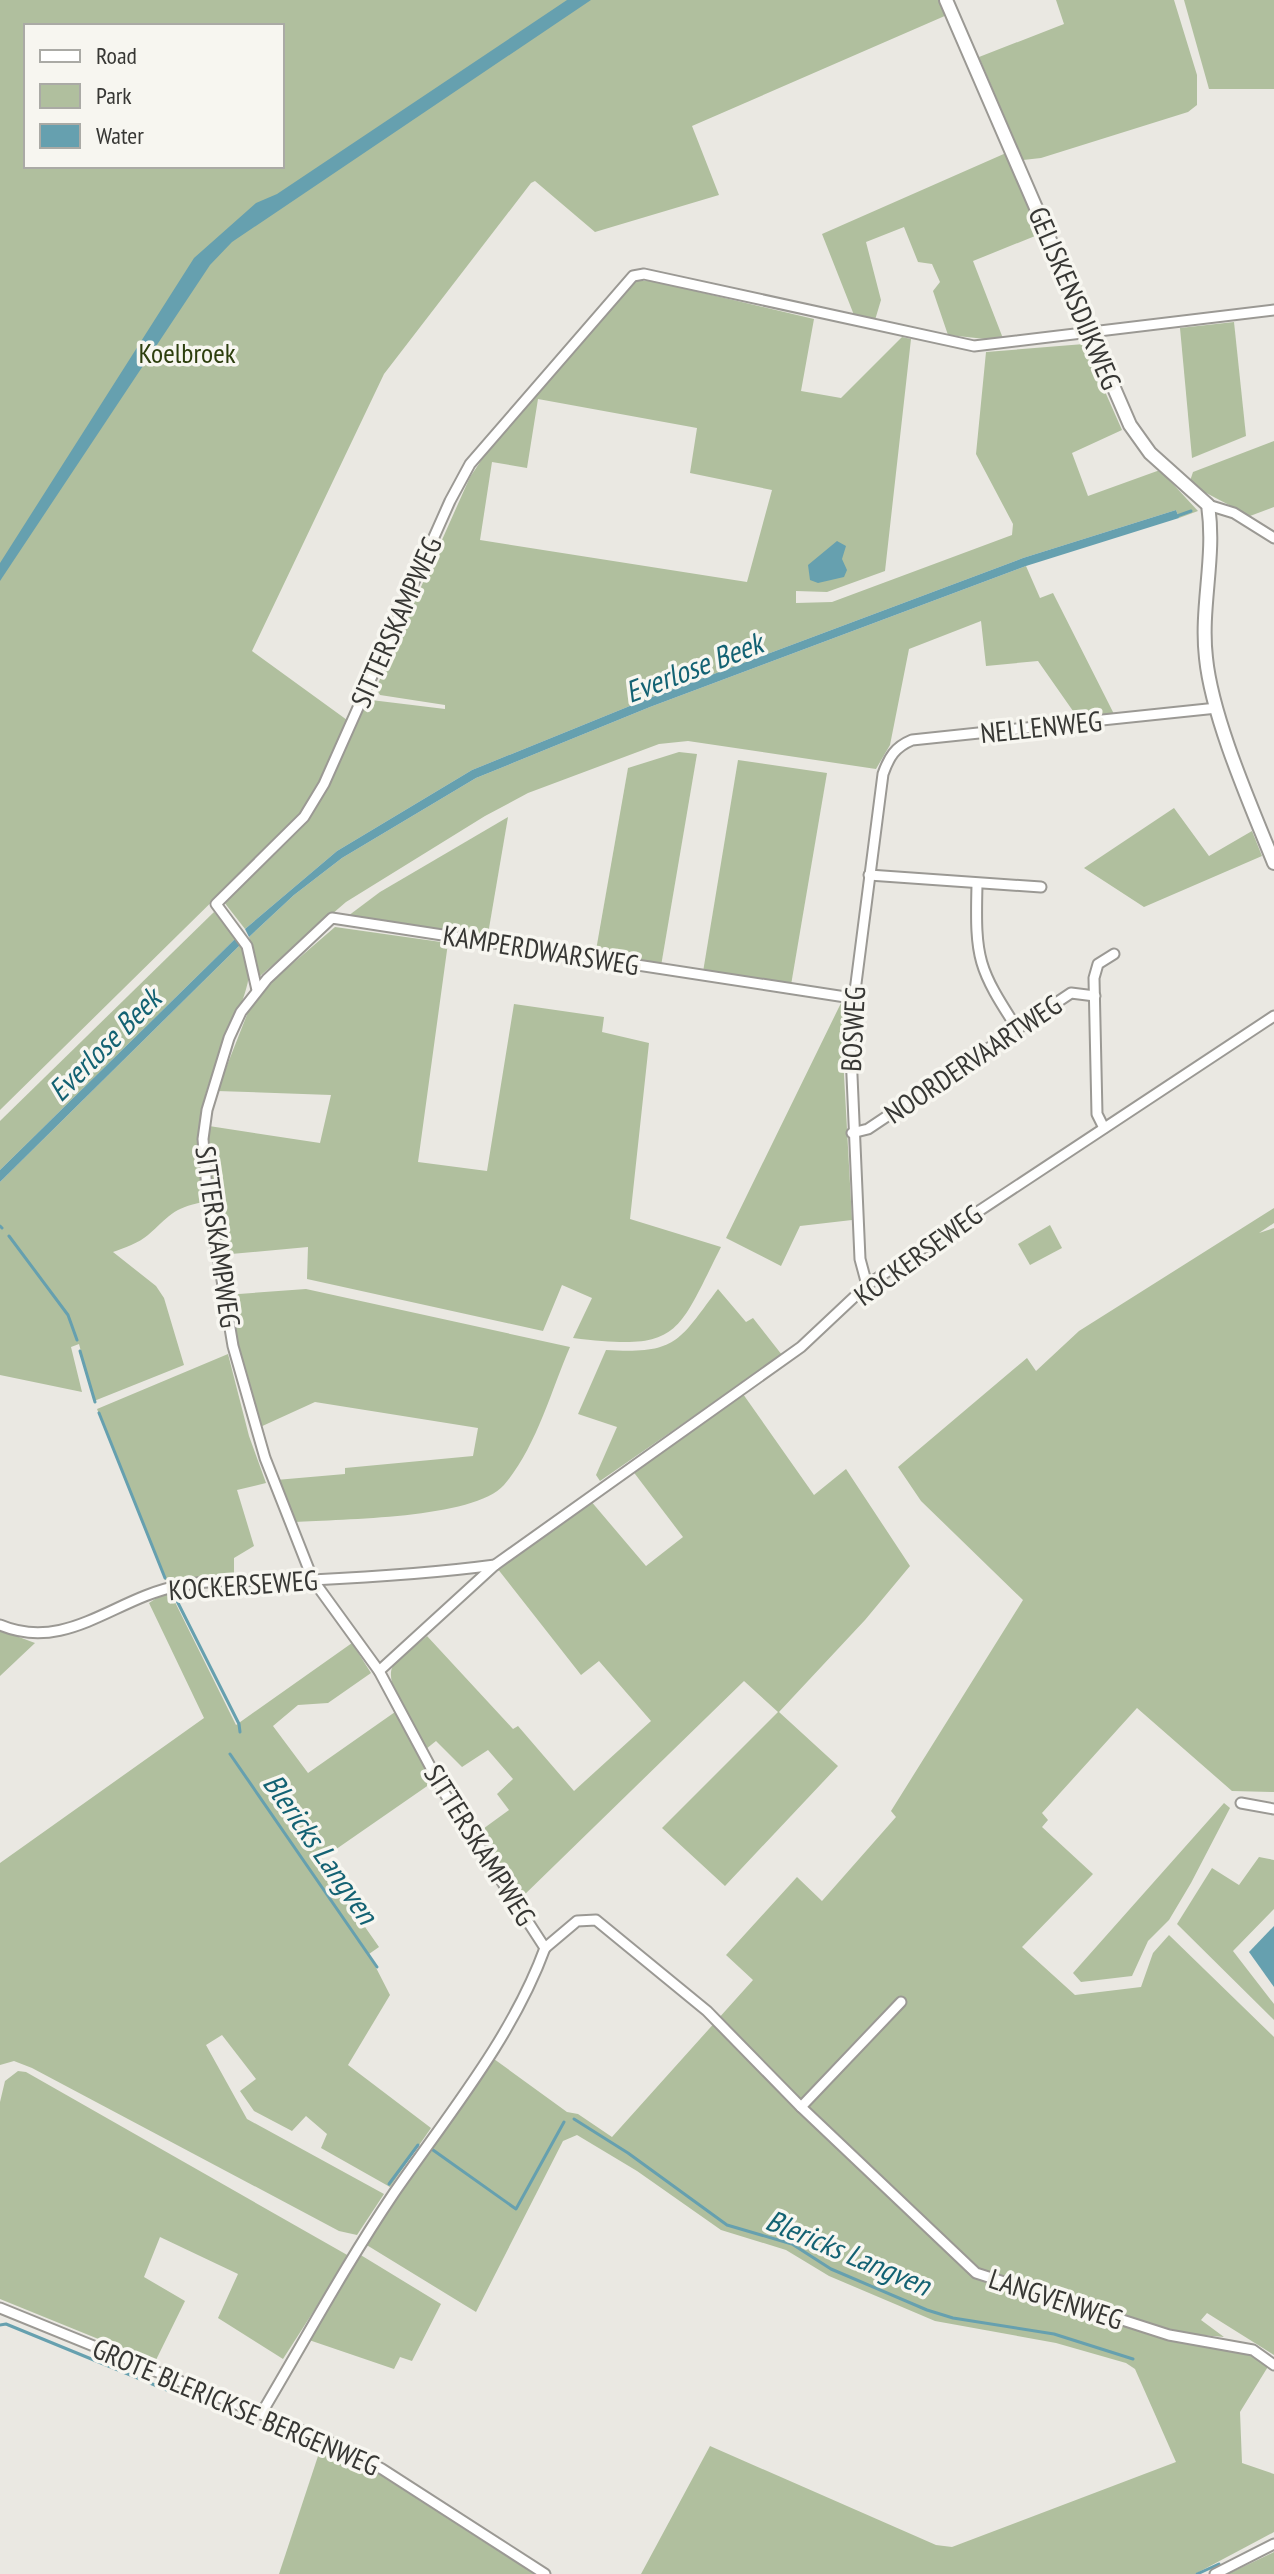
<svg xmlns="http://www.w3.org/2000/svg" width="1274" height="2574" font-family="'PT Sans Narrow',sans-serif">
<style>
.green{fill:#b0bf9e;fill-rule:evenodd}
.water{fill:#66a0af}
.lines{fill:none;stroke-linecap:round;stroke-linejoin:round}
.stream{stroke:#66a0af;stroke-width:3}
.minor-casing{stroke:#9b9994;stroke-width:13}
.tertiary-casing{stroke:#9b9994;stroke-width:16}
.minor{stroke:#fff;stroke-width:9}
.tertiary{stroke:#fff;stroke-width:12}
.labels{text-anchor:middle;stroke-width:7;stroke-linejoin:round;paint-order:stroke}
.street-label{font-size:28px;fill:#373734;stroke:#f7f6f0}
.park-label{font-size:28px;fill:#2d3f0e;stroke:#f7f6f0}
.water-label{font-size:30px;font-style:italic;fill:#136273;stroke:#f7f6f0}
</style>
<rect width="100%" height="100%" fill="#eae8e2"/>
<!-- green -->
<g class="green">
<path d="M0,0H938L947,15L692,126L719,195L595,232L535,181L531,183L384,374L252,651L347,720L323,776L297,818L0,1110ZM26,26H282V166H26Z"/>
<polygon points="1056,0 1174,0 1197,75 1197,105 1188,112 1041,158 1023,160 979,57 1064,24"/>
<polygon points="1184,0 1274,0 1274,89 1209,89"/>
<polygon points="1006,153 1040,234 973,261 1004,341 948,335 933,291 940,282 932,264 918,262 904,227 866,242 881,300 875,320 854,315 822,234"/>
<path d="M633,281H652L814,319L801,391L841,398L902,337L911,339L885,571L827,592L796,591V603L832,602L1012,535L1013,524L976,454L986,352L1084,344L1122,430L1072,453L1088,496L1160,470L1198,511L1179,518L1176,510L1023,558L647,699L472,770L337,851L245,929L224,902L313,813L363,706L371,700L445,709V705L380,695L376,688L470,477L489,449ZM538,399L697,428L690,473L772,490L747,582L480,540L492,462L527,468Z"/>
<polygon points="1234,322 1246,436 1192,458 1180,328"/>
<polygon points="1274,441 1274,507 1250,516 1189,484 1193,472"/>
<polygon points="1026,566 1040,598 1053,593 1116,718 1080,721 1038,661 986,666 981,621 909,649 890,745 876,769 688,741 659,744 528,793 485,816 346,902 260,976 249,937 294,895 342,858 476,778 650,707"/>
<polygon points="679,752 697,754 661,966 595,956 628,768"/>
<polygon points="738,760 827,773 791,985 703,972"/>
<polygon points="1174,808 1209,856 1252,831 1262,856 1144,907 1084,868"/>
<polygon points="508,817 487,940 344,919 380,892"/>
<polygon points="214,912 236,938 0,1170 0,1121"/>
<path d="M335,927L448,943L418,1162L487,1171L514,1004L604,1017L602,1032L649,1043L630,1219L721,1247C676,1336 680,1351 573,1338L592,1298L562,1285L543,1331L307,1279L308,1247L220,1255L208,1147L209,1126L320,1143L331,1095L217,1091L250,1007L277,977Z"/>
<path d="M241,944C245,953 249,965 249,974C247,1003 213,1063 205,1097C196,1133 199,1166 203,1202C172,1208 169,1217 148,1235C139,1243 124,1248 113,1252L156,1286L164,1298L184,1365L94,1401L79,1344L71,1347L82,1392L0,1375V1182Z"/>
<polygon points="841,1003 845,1004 842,1039 852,1220 800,1226 781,1266 726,1238"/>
<polygon points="1274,1208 1274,1223 1259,1233 1274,1228 1274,1792 1232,1791 1137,1708 1042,1813 1048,1820 1042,1827 1093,1874 1022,1947 1075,1995 1141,1987 1153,1953 1169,1935 1274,2037 1274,2355 1207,2313 1201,2320 1224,2337 1190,2334 1183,2341 1244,2351 1269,2365 1240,2412 1242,2463 1274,2474 1274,2532 1195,2574 641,2574 710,2446 936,2545 952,2547 1176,2462 1135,2369 1126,2363 1056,2343 935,2321 829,2276 786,2250 721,2230 637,2171 577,2135 563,2141 476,2312 365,2244 494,2059 567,2112 578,2114 612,2137 753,1980 726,1955 797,1877 822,1901 896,1817 891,1811 1023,1600 921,1501 898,1467 1027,1358 1036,1371 1079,1331"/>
<polygon points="1050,1225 1062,1248 1030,1265 1018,1244"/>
<path d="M306,1289L570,1347C551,1391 536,1448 504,1485C474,1519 341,1519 295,1522L276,1480L345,1474V1468L473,1456L478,1428L315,1402L258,1428L225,1295Z"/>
<path d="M718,1289L746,1322L753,1318L782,1355L600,1481L596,1475L617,1427L578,1414L606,1350C677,1354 678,1342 718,1289Z"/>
<polygon points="228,1354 249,1436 266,1483 237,1490 254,1546 234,1558 234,1574 165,1580 97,1409"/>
<path d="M743,1394L814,1495L846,1469L910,1566L865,1620L779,1712L838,1766L725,1886L662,1828L778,1712L744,1681L519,1900L476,1834L509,1810L497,1794L513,1779L488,1750L462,1767L436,1741L426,1749C417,1732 382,1683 393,1666C401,1655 417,1645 427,1636L513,1729L518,1726L574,1791L651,1721L599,1661L581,1675L497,1568L590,1500L646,1566L683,1537L632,1470Z"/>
<polygon points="169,1590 236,1725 352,1643 371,1673 328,1703 298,1705 273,1726 308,1773 395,1712 433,1782 319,1861 379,1947 369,1954 390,1995 348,2065 431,2128 390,2187 321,2148 327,2134 306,2116 292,2131 254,2111 240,2091 256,2079 222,2035 206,2045 247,2119 384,2194 357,2235 339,2231 32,2068 14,2061 0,2065 0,1863 204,1718 149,1603"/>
<polygon points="0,1630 35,1643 0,1676"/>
<polygon points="1224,1803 1230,1808 1191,1883 1169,1920 1148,1941 1132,1976 1081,1982 1073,1973"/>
<polygon points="1259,1857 1274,1860 1274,1909 1233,1951 1274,2004 1274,2020 1177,1924 1212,1868 1239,1885"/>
<polygon points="18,2071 26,2072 349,2256 283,2359 218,2318 238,2274 160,2237 144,2277 185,2301 155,2362 0,2299 0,2102 5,2081"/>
<polygon points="359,2254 441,2304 412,2361 400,2357 394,2369 309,2340"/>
<polygon points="322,2444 363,2464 534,2574 279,2574"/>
<polygon points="1274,2552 1274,2574 1228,2574"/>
</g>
<!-- water -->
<g class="water">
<polygon points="567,0 591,0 232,242 210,265 0,581 0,563 194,258 256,203 277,194"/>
<polygon points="1176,510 1179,518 1026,566 650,707 476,778 342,858 294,895 249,937 245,929 337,851 472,770 647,699 1023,558"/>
<polygon points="837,541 846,546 842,559 847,570 844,577 818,583 810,580 808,565"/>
<polygon points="236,938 241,944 0,1182 0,1170"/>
<polygon points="1274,1926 1274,1987 1249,1952"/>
</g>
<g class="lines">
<!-- stream -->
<g class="stream">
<polyline points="1177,516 1191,511"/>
<polyline points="0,1226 2,1228"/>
<polyline points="9,1236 68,1315 77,1340"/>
<polyline points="80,1351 95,1402"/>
<polyline points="99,1413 165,1578"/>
<polyline points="173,1593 239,1724 240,1732"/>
<polyline points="230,1754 377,1967"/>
<polyline points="574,2119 628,2153 727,2225 792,2244 831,2269 927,2310 953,2318 1054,2334 1133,2359"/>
<polyline points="433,2150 516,2209 564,2122"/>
<polyline points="389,2184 418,2145"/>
<polyline points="0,2325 6,2324 184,2397"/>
<polyline points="1197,2574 1219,2564"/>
</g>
<defs>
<g id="minor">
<polyline points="1208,505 1234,513 1274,538"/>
<polyline points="869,875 1041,887"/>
<path d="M977,885C975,960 978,968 1018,1030"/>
<polyline points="257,990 247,946 216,904 304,817 324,784 450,501 470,464 633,276 644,274 974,346 1274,310"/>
<polyline points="1104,1128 1097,1114 1094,978 1098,964 1114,954"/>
<polyline points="852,1133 868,1129 1071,993 1095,996"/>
<path d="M867,1285L860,1259L850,1030L883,774C889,757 895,747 912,740L1217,708"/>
<path d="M0,1625C66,1653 115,1598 178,1586C221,1577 269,1582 312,1580C373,1577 435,1573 495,1565"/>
<polyline points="379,1671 495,1565 801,1347 867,1285 1274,1016"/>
<polyline points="1241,1803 1274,1809"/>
<polyline points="545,1948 445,1794 379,1671 313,1580 265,1458 233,1346 207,1190 203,1139 207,1110 229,1038 241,1012 267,979 332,918 852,998"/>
<polyline points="545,1948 577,1921 596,1920 707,2011 801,2107 976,2273 1169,2335 1253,2350 1274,2365"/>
<polyline points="801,2107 901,2002"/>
<polyline points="0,2308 337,2445 382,2469 545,2574"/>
<path d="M261,2414C305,2340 346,2264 394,2193C448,2115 512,2038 545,1948"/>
<polyline points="1215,2574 1274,2544"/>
</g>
<path id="tertiary" d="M946,0L1130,425L1150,453L1208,505C1216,557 1200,607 1206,658C1212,718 1251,806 1274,863"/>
</defs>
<!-- minor casing -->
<use href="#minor" class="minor-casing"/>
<!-- tertiary casing -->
<use href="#tertiary" class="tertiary-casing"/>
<!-- minor -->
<use href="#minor" class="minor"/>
<!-- tertiary -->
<use href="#tertiary" class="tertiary"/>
</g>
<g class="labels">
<!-- street labels -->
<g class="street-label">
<text transform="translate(1075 298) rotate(67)" y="10">GELISKENSDIJKWEG</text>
<text transform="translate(396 622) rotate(-66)" y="10">SITTERSKAMPWEG</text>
<text transform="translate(1041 727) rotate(-6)" y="10">NELLENWEG</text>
<text transform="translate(541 950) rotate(9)" y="10">KAMPERDWARSWEG</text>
<text transform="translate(853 1029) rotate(-87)" y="10">BOSWEG</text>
<text transform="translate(973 1059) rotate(-34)" y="10">NOORDERVAARTWEG</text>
<text transform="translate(218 1237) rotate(82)" y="10">SITTERSKAMPWEG</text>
<text transform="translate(918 1255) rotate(-36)" y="10">KOCKERSEWEG</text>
<text transform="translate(243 1585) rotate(-4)" y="10">KOCKERSEWEG</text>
<text transform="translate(480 1845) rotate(58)" y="10">SITTERSKAMPWEG</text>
<text transform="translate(1056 2299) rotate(18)" y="10">LANGVENWEG</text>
<text transform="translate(236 2407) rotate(23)" y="10">GROTE BLERICKSE BERGENWEG</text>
</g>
<!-- park labels -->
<g class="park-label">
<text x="187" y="363">Koelbroek</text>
</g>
<!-- water labels -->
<g class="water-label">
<text transform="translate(694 668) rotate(-21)" y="10">Everlose Beek</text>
<text transform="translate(105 1045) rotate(-45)" y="10">Everlose Beek</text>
<text transform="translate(320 1849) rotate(55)" y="10">Blericks Langven</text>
<text transform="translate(848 2253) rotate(23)" y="10">Blericks Langven</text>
</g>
</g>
<!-- legend -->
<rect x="24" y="24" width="260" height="144" fill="#f7f6f0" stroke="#aaaaa5" stroke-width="2"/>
<rect x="40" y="50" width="40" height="12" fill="#ffffff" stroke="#aaaaa5" stroke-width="2"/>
<text x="96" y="64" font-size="24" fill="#373734">Road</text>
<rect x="40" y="84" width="40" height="24" fill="#b0bf9e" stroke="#aaaaa5" stroke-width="2"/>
<text x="96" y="104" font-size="24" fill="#373734">Park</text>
<rect x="40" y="124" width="40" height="24" fill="#66a0af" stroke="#aaaaa5" stroke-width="2"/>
<text x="96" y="144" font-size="24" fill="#373734">Water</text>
</svg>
